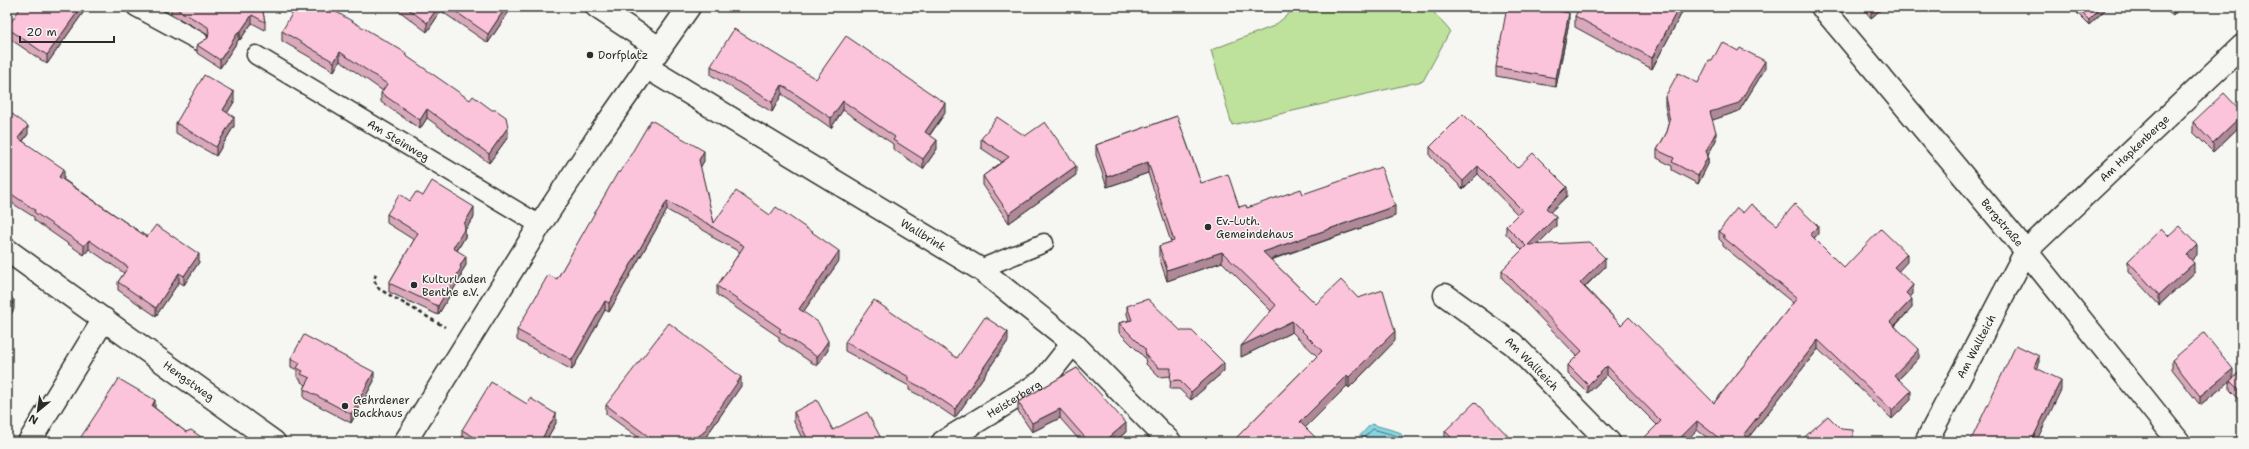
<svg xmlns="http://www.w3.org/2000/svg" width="2249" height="449" font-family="'Shantell Sans',sans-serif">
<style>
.grass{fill:#bee29b;stroke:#748663}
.water{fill:#85d5e1;stroke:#619198}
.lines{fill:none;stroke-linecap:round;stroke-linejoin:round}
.shore{stroke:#4f6f74;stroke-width:1}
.lane-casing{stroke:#2b2b2b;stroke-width:21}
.street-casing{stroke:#2b2b2b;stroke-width:25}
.secondary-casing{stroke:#2b2b2b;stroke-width:25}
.path{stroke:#2b2b2b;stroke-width:2.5;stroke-dasharray:4 3;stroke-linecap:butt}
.lane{stroke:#f6f6f2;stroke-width:18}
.street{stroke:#f6f6f2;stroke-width:22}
.secondary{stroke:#f6f6f2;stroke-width:22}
.wall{fill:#d9a9bb;stroke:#2b2b2b}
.shaded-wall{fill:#b08999;stroke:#2b2b2b}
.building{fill:#fcc4da;stroke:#2b2b2b}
.poi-dot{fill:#2b2b2b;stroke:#f6f6f2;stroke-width:1.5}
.labels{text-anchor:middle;stroke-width:3;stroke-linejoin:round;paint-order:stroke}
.poi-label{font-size:11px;fill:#2b2b2b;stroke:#f6f6f2;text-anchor:start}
.street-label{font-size:11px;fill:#2b2b2b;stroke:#f6f6f2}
</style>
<rect width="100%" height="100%" fill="#f6f6f2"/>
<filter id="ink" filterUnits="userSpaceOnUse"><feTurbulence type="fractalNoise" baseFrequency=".025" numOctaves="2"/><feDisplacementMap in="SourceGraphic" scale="8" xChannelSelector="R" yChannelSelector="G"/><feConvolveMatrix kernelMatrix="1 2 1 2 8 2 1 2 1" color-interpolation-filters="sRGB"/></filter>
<g filter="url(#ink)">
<!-- grass -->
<polygon class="grass" points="1297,7 1429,7 1450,31 1423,81 1232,125 1211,50 1274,26"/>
<!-- water -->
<polygon class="water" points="1371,424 1399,432 1408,442 1354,442"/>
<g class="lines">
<!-- shore -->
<polyline class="shore" points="1359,442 1373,429 1397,436 1403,442"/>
<defs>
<g id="lane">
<polyline points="136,7 199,41"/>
<path id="s1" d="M256,55L540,225"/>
<polyline points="980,269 1044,243"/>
</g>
<g id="street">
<path id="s2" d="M1822,7L2026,251L2179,442"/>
<path id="s3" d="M646,67L980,269L1073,343L1170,442"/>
<path id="s4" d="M7,250L274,442"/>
<path id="s5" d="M1445,295L1513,344L1609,442"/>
<polyline points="29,442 104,319"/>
<polyline points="405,442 540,225 599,135 689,7"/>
<path id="s6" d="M943,442L1043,381L1073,343"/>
<path id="s7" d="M1926,442L2026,251L2242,46"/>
</g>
<polyline id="secondary" points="597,7 659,48"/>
</defs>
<!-- lane casing -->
<use href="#lane" class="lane-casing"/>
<!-- street casing -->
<use href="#street" class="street-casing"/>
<!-- secondary casing -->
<use href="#secondary" class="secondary-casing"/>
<!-- path -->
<polyline class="path" points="376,274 374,280 379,289 445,327"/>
<!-- lane -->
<use href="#lane" class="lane"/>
<!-- street -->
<use href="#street" class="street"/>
<!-- secondary -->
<use href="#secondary" class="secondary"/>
</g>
<!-- wall -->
<g class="wall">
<polygon points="85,7 85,10 47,64 7,37 7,28"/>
<polygon points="171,7 262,7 265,22 265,30 252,23 240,40 239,39 220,68 197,53 197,45 208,38 208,35 171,14"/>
<polygon points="394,7 512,7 488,43 441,11 427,32"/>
<polygon points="1685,7 1652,69 1575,27 1575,16"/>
<polygon points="1862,7 1884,7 1871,18"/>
<polygon points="2071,7 2108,7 2089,25"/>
<polygon points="2161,7 2180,7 2173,16"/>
<polygon points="1569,22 1556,87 1496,76 1496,67"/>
<polygon points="282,31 406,56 508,137 489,163 427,118 420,129 381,102 381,93 383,91 340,61 334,71 282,41"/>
<polygon points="711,66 816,79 945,113 930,135 937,149 923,169 893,149 893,144 843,110 831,128 782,94 772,112 711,75"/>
<polygon points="1765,69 1739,111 1712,120 1716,140 1708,155 1708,164 1698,184 1672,170 1672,166 1657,158 1657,150 1667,132 1669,125 1665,106 1665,97 1698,83"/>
<polygon points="234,102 227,113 234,126 216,156 176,133 176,123"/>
<polygon points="7,110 28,134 23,141 64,178 63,179 147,237 199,262 184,285 179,282 156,316 118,290 118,282 124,273 89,249 84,255 34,220 34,217 7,200"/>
<polygon points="2242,112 2242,124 2213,152 2193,132 2193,122"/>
<polygon points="1177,116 1201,183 1239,207 1247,208 1303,194 1395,216 1271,260 1316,304 1395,341 1349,388 1347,386 1305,427 1319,442 1237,442 1237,437 1317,356 1292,332 1241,357 1271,311 1222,262 1167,281 1159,257 1159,246 1171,242 1148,173 1107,187 1096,155 1096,145"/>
<polygon points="981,139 1076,175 1009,223 983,185 983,176 1002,162 981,148"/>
<polygon points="1430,147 1517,168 1567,196 1550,212 1556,226 1537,245 1605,267 1585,287 1621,325 1714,403 1793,303 1723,246 1723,243 1719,239 1719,231 1743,213 1777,225 1818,234 1814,238 1844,268 1907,262 1898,271 1913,294 1910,297 1912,308 1895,326 1919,358 1899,379 1911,400 1892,419 1818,349 1748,438 1752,442 1713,442 1697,430 1685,442 1644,442 1644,438 1657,425 1607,375 1588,393 1568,373 1568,365 1577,356 1502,278 1502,270 1522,250 1506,234 1506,226 1518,215 1478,174 1463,189 1430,156"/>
<polygon points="704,161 700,167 714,223 770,215 839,261 803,312 828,350 817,366 779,341 779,337 717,295 717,286 740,252 712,237 712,235 667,210 609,312 605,310 572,370 517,340 517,330 557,279 620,173"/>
<polygon points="423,196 474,217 465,230 465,237 457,251 466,265 461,273 461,277 438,315 389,292 389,283 414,240 387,223 387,214 410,201"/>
<polygon points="2168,236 2197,255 2191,260 2194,273 2159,305 2128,271 2128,261"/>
<polygon points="1127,306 1181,331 1224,371 1191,400 1179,389 1170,389 1171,376 1159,377 1146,364 1145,358 1119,332 1119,323 1129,320 1127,314"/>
<polygon points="1008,341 955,418 927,399 909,390 909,386 845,351 845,342 957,358"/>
<polygon points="291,358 374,381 351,423 304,398 304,389 306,385 301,382 301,380 297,377 297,370 291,367"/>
<polygon points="2172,360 2233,378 2242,370 2242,402 2230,390 2230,381 2200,405 2172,369"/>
<polygon points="1077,368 1126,432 1114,442 1081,442 1060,418 1032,432 1018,411 1018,402"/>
<polygon points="741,386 703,441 702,442 645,442 606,414 606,405"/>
<polygon points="155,408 186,432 204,442 79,442 79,440"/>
<polygon points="794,412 833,430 803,440 794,422"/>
<polygon points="556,423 545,442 468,442 462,439 462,430"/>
<polygon points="1445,431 1514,442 1447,442 1445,441"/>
<polygon points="2235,438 2242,442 2235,442"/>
</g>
<!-- shaded-wall -->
<g class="shaded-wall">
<polygon points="81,7 85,7 85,10 47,64 47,55"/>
<polygon points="438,7 441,7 441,11 427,32 427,23"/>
<polygon points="506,7 512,7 488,43 488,34"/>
<polygon points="1679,7 1685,7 1652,69 1652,58"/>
<polygon points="1872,7 1884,7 1871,18 1871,8"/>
<polygon points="2102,7 2108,7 2089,25 2089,20"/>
<polygon points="2173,7 2180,7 2173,16"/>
<polygon points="1569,13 1569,22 1556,87 1556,78"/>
<polygon points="252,15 252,23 240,40 240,32"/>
<polygon points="239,31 239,39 220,68 220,60"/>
<polygon points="340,52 340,61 334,71 334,62"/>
<polygon points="1765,61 1765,69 1739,111 1710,121 1710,112"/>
<polygon points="782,85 782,94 772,112 772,102"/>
<polygon points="234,92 234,102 223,120 223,110"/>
<polygon points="843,101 843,110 831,128 831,118"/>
<polygon points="945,103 945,113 925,141 925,132"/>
<polygon points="427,109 427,118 420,129 420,120"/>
<polygon points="2242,115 2242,124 2213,152 2213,143"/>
<polygon points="234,117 234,126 216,156 216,147"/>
<polygon points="28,126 28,134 18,147 18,138"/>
<polygon points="508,127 508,137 489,163 489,154"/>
<polygon points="1716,132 1716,140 1706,159 1706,151"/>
<polygon points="937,140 937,149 923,169 923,159"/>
<polygon points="704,151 704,161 699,170 699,160"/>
<polygon points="1708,156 1708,164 1698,184 1698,176"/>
<polygon points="1148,162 1148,173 1107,187 1107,177"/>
<polygon points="1076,166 1076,175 1009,223 1009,214"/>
<polygon points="1478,166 1478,174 1463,189 1463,181"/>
<polygon points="64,169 64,178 59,185 59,177"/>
<polygon points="1567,187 1567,196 1546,216 1546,208"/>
<polygon points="667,201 667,210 609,312 609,303"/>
<polygon points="1395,206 1395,216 1263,262 1263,252"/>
<polygon points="474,207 474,217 465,230 465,237 453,257 453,248 464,224"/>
<polygon points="1556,217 1556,226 1528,254 1528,245"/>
<polygon points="1818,226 1818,234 1810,243 1810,234"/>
<polygon points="89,240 89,249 84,255 84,246"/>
<polygon points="2197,245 2197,255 2187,265 2187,255"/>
<polygon points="839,251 839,261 799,318 799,309"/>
<polygon points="1222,252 1222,262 1167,281 1167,270"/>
<polygon points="199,254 199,262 184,285 184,276"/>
<polygon points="1907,254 1907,262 1894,276 1894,267"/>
<polygon points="466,256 466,265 461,273 461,277 438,315 438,306 460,266"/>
<polygon points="1605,258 1605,267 1580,291 1580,283"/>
<polygon points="2194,263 2194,273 2159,305 2159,295"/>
<polygon points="179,273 179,282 156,316 156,308"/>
<polygon points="1913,285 1913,294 1906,302 1906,293"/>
<polygon points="1912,299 1912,308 1890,330 1890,322"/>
<polygon points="14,300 14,309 7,322 7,313"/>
<polygon points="605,301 605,310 572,370 572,360"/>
<polygon points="1292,321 1292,332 1241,357 1241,346"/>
<polygon points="1395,331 1395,341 1349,388 1349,377"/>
<polygon points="1008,332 1008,341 955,418 955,409"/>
<polygon points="1818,340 1818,349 1745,442 1744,434"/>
<polygon points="828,341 828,350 817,366 817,357"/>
<polygon points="1919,349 1919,358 1894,384 1894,375"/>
<polygon points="2039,356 2039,365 2034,376 2034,367"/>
<polygon points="1224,363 1224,371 1191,400 1191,392"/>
<polygon points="1607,366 1607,375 1588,393 1588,385"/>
<polygon points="2233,369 2233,379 2200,405 2200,396"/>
<polygon points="374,372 374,381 351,423 351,414"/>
<polygon points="1347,375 1347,386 1300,433 1300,422"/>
<polygon points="741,377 741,386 703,441 702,442 689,442"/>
<polygon points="2061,380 2061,390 2036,442 2031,442"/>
<polygon points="1911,391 1911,400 1892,419 1892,410"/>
<polygon points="155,400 155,409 152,406"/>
<polygon points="1060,409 1060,418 1032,432 1032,423"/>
<polygon points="556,414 556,423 545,442 540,442"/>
<polygon points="1697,421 1697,430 1685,442 1676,442"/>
<polygon points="1126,423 1126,432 1114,442 1104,442"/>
</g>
<!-- building -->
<g class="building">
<polygon points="21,7 81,7 47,55 7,28"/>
<polygon points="173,7 262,7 265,22 252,15 240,32 239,31 220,60 197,45 208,38 209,33 208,27"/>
<polygon points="296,7 328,7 406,53 405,55 470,100 473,96 492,110 496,110 506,117 508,127 489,154 427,109 420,120 381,93 387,84 340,52 334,62 282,31"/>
<polygon points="406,7 438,7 427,23"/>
<polygon points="449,7 506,7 488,34"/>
<polygon points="1507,7 1537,7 1569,13 1556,78 1496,67"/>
<polygon points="1580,7 1679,7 1652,58 1575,16"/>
<polygon points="2076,7 2102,7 2089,20"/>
<polygon points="734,29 816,79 846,36 945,103 925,132 937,140 923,159 893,140 895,137 843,101 831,118 782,85 772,102 711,66"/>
<polygon points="1722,42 1738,51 1740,48 1765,61 1739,103 1710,112 1716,132 1706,151 1708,156 1698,176 1672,162 1674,158 1657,150 1667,132 1670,121 1665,97 1678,73 1698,83 1709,61 1712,61"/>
<polygon points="204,75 234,92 223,110 234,117 216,147 176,123"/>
<polygon points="2224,93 2242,112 2242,115 2213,143 2193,122"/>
<polygon points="7,110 28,126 18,138 64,169 59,177 147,237 156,225 199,254 184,276 179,273 156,308 118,282 128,267 89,240 84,246 34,212 35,210 7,191"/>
<polygon points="1463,114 1517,168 1533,153 1567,187 1546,208 1556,217 1528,245 1589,242 1605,258 1580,283 1621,325 1629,317 1714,403 1797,298 1723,237 1725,236 1719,231 1737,208 1743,213 1751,204 1777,225 1795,204 1818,226 1810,234 1844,268 1881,229 1907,254 1894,267 1913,285 1906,293 1912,299 1890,322 1919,349 1894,375 1911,391 1892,410 1818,340 1744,434 1752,442 1724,442 1697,421 1676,442 1647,442 1644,438 1661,421 1607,366 1588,385 1568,365 1582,351 1502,270 1526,246 1506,226 1522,210 1478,166 1463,181 1430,147"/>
<polygon points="1177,116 1201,183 1228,174 1239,207 1246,205 1247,208 1301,189 1303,194 1381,167 1395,206 1263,252 1316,304 1341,280 1358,298 1383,290 1395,331 1349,377 1347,375 1300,422 1319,441 1317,442 1241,442 1237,437 1322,351 1292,321 1241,346 1276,305 1222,252 1167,270 1159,246 1174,241 1148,162 1107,177 1096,145"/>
<polygon points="997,117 1025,136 1045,122 1076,166 1009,214 983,176 1009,157 981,139"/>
<polygon points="651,120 704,151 699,160 714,223 736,191 770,215 776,207 839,251 799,309 818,322 828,341 817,357 779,331 781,329 717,286 744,246 712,227 712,226 667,201 609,303 605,301 572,360 517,330 548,275 557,279 618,172 620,173"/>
<polygon points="432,181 474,207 464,224 465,228 453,248 466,256 460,266 461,268 438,306 389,283 418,233 387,214 400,194 410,201 416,192 423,196"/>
<polygon points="2179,226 2197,245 2187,255 2194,263 2159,295 2128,261 2161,229 2168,236"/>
<polygon points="7,295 14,300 7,313"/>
<polygon points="1148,299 1181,331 1192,331 1224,363 1191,392 1179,380 1170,381 1171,368 1159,368 1146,356 1145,349 1119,323 1132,320 1127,306"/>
<polygon points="874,300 957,358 985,317 1008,332 955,409 927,390 909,381 909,377 845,342"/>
<polygon points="669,323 741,377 703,433 689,442 656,442 606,405"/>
<polygon points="2204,333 2233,369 2200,396 2172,360"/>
<polygon points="304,335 374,372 351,414 304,389 310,378 301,374 303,371 297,368 300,363 291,358"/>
<polygon points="2016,345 2039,356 2034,367 2061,380 2031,442 1970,442"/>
<polygon points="1077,368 1126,423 1104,442 1089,442 1060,409 1032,423 1018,402"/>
<polygon points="2242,370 2242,393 2230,381"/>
<polygon points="119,379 155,400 152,406 186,432 191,430 204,439 204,442 118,442 113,439 111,442 82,442 79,440"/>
<polygon points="491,382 527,404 530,398 556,414 540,442 483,442 462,430"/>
<polygon points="817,400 833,430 867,412 883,442 800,442 807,438 794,412"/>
<polygon points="1475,402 1514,442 1456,442 1445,431"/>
<polygon points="1828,416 1841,429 1853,430 1853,442 1799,442"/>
<polygon points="2242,432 2242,442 2239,442 2235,438"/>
</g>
</g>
<!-- markers -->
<g class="poi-dot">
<circle cx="590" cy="55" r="4"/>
<circle cx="1208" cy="227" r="4"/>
<circle cx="414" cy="285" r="4"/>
<circle cx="345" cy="406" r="4"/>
</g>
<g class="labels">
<!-- poi labels -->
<g class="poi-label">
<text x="598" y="59">Dorfplatz</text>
<text x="1216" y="225">Ev.-Luth.<tspan x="1216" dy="13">Gemeindehaus</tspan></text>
<text x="422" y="283">KulturLaden<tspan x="422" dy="13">Benthe e.V.</tspan></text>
<text x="353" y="404">Gehrdener<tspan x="353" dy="13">Backhaus</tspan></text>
</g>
<!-- street labels -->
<g class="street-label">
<text dy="4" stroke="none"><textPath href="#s1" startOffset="166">Am Steinweg</textPath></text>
<text dy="4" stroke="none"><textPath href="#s7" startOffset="365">Am Hapkenberge</textPath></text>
<text dy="4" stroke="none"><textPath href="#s2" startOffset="281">Bergstraße</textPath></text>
<text dy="4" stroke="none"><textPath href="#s3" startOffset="324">Wallbrink</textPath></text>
<text dy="4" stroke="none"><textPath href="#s7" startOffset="108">Am Wallteich</textPath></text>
<text dy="4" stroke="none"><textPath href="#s5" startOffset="111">Am Wallteich</textPath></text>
<text dy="4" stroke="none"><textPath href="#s4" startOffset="224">Hengstweg</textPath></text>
<text dy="4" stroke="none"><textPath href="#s6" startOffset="83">Heisterberg</textPath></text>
</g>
</g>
<!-- margin -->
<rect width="2249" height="449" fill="none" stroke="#f6f6f2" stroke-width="24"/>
<rect x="12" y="12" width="2225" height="425" fill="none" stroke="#2b2b2b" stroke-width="1.5" filter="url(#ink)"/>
<!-- north arrow -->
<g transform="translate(38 411) rotate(209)" stroke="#f6f6f2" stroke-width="3" paint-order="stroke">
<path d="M0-3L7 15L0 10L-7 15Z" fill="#2b2b2b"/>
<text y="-6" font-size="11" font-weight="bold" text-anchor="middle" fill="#2b2b2b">N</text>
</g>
<!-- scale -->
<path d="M20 36v6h94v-6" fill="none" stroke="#2b2b2b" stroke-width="2"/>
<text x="26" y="36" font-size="12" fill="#2b2b2b" stroke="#f6f6f2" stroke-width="3" paint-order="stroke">20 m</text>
</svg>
